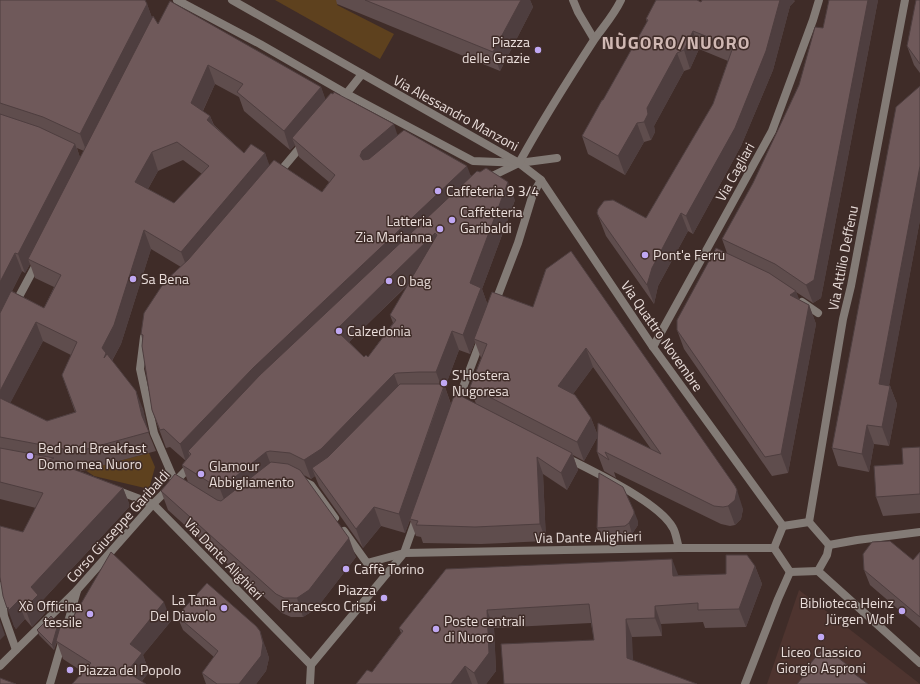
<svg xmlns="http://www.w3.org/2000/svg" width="920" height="684" font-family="'Titillium Web',sans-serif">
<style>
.built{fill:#4e342f}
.green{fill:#5e411e}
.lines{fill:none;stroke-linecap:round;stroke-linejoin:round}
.pedestrian{stroke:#837b76;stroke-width:8}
.minor{stroke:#837b76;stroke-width:8}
.tertiary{stroke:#837b76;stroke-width:8}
.wall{fill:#5f4d4d;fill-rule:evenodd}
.shaded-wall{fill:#4e3e3f}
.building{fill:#6f595a;stroke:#4e3e3f;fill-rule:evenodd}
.poi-dot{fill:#c0a8f3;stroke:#3f2c28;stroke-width:1.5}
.labels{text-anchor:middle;stroke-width:3;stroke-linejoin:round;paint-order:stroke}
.poi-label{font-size:14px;fill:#e9ddda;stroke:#3f2c28;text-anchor:start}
.street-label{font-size:14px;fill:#e9ddda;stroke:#3f2c28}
.district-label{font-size:18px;font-weight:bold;letter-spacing:1px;fill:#d0b8b3;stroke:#3f2c28}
</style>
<rect width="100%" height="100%" fill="#3f2c28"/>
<!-- built -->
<polygon class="built" points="799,590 920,684 767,684"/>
<!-- green -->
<g class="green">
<polygon points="275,0 340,0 337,5 394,34 380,59"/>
<polygon points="149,453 155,467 149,489 94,476 85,470"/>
</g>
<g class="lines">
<!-- pedestrian -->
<g class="pedestrian">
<polyline points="486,179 519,163 557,158"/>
<polyline points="175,482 192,464"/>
<polyline points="77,590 153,504"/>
<polyline points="0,666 16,650"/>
</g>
<!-- minor -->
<g class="minor">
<polyline points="177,0 260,44 347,94 473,161 519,163 541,180 653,347 783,526"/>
<polyline points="573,0 578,12 594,39"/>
<polyline points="343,98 362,74"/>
<polyline points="277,175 303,144"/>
<polyline points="802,302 818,313"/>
<polyline points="495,303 518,243 533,194 541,180"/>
<polyline points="15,304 37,263"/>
<polyline points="144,337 140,369 154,433 175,482"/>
<polyline points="653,347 772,131 813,20 819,0"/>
<polyline points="456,406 481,340"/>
<path d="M567,458C594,472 659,502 673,528C676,533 677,542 679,548"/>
<polyline points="301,480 311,485 335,518"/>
<polyline points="116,490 153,504 311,665"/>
<polyline points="153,504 170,487"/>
<polyline points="809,522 843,319 851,286 905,0"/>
<polyline points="809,522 829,545"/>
<polyline points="783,526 809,522"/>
<polyline points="344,531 367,563 404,553 679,548 774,548"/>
<polyline points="829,545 857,540 920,532"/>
<polyline points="774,548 790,572"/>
<polyline points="774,548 783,526"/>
<polyline points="818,571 920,663"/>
<polyline points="818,571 827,555 829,545"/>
<polyline points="790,572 818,571"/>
<polyline points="0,586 4,616 16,650 77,590"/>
<polyline points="50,684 77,591"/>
<polyline points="310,684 311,665 404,553 416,519"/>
<polyline points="745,684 778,599 790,572"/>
</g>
<!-- tertiary -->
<path class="tertiary" d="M232,0L519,163C542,121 568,80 594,40C603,27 614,15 621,0"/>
</g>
<!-- wall -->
<g class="wall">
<path d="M0,0L147,4L152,18L158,24L321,87L325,99L398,135L515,200L482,289L487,303L533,307L546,269L743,509L741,519L735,525L730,526L721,524L614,472L616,478L604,471L597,452L651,449L593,367L573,394L591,418L598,436L584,461L573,455L578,470L567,490L543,474L546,541L481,544L423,543L421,537L416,536L410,520L405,533L381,526L363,548L319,486L315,476L311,479L304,475L356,557L316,609L303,617H291L282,613L168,510L161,491L188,482L182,465L186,461L170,447L166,448L152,410L142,338L141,334L181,267L151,249L121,344L112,361L143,409L147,429L156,451L82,471L76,469L69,467L123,488L130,506L41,602L45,613L32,627L25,619L16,629L14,626L1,581H0V526L23,532L36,508L0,499ZM215,84L239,97L244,111L290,150L295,145L299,157L329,182L322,192L269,166L265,153H244L214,125L210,116L203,111ZM77,148L84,151L80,158ZM183,160L202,174L174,203L148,189L158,171ZM30,264L35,278L54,287L44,308L12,291L22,271L25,273ZM408,285L390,315L393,323L368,357H364L349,342ZM43,341L71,355L62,375L75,412L47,421L10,403ZM475,342L481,358L470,387L476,404H451L445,387L459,350L470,354Z"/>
<polygon points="336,0 530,0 533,7 500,71 337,4"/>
<polygon points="829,0 878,0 821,298 813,303 796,292 799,300 809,305 816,324 788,473 772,476 684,349 677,330 727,253 722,239 753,183 799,85 823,28"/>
<polygon points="920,0 920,73 914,65 907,46"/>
<polygon points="795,1 790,6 773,70 741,146 693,234 688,231 658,286 654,304 606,236 597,213 646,218 713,104 728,61 699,49 690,69 684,71 654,126 655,132 651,140 644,142 625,175 588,154 582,136 603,100 647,22 646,19 701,2"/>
<polygon points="920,86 920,220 889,385 890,386 897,404 889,446 874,444 869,472 838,466 832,448"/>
<polygon points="920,447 920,513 883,516 876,497 903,464"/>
<polygon points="638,521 638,525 632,534 629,536 601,538 597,528"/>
<polygon points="920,552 920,628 870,585 864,570 913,560"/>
<polygon points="755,566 762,584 746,627 705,628 703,622 661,624 662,636 632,637 504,684 594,640 591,623 494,628 496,671 486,684 356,684 372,672 401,633 399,628 446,569 678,575 726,574"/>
<polygon points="177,616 265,646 269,658 266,671 256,684 206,684 202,673 214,657 183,630"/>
<polygon points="171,621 143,655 149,672 142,681 83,672 63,659 57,642 54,650 39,635 37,630 58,624 60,628 68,626"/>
</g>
<!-- shaded-wall -->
<g class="shaded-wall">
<polygon points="521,0 530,0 533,7 500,71 493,52"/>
<polygon points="780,0 795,0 790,6 773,70 741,146 693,234 686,216"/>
<polygon points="868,0 878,0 821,298 813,303 806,285"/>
<polygon points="147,4 154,23 87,153 80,134"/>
<polygon points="693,31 699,49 690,69 684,50"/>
<polygon points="677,53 684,71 654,126 655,132 651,140 644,122 647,108"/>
<polygon points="208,65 215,84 198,121 191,103"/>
<polygon points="321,87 328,106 292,138 295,145 290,150 284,131"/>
<polygon points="210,116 217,134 207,120"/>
<polygon points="637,123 644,142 625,175 618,156"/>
<polygon points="394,124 400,143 368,169 360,156 362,151"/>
<polygon points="75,144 82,162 28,259 30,264 25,273 18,254"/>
<polygon points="152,152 158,171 141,201 135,182"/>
<polygon points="265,153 272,172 188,270 181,252"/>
<polygon points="467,166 474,184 191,454 188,451 190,458 186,462 180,444 253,368"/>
<polygon points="920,166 920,220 886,402 879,384"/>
<polygon points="508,182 515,200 482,289 488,306 474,339 475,342 470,354 463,335 470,283"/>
<polygon points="681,213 688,231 658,286 654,304 647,285 652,268"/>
<polygon points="144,230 151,249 121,344 110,364 111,377 102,348"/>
<polygon points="435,233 441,252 343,348 336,330"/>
<polygon points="15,253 22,271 7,301 0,321 0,282"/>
<polygon points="796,291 803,309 790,295"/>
<polygon points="809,305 816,324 788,473 781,454"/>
<polygon points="36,322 43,341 4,415 0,405 0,391"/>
<polygon points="452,331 459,350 445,387 451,405 405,533 399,514 443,391 436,372"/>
<polygon points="586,348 593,367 565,405 558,386"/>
<polygon points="394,374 401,393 327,468 312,468 315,476 311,479 304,460"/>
<polygon points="890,386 897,404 889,446 882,427"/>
<polygon points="136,391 143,409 149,434 142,416"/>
<polygon points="591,418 598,436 584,461 577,442"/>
<polygon points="867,425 874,444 869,472 862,454"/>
<polygon points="266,452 273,470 227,507 220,489"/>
<polygon points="572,453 578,470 567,490 561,473"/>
<polygon points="537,457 543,474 546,541 540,524"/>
<polygon points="123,488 130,506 41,602 45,613 32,627 25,608 31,587"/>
<polygon points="737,490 743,509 741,519 735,525 728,506"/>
<polygon points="374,507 381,526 363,548 356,529"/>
<polygon points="634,511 638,521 638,525 632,534 629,523"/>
<polygon points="349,538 356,557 316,609 303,617 297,598"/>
<polygon points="672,559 679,577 673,576"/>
<polygon points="755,566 762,584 746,627 739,609"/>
<polygon points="18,601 25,619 16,629 14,626 7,608"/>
<polygon points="164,602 171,621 143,655 149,672 139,684 127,672 130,644"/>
<polygon points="655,606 661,624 662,636 655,618"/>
<polygon points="487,610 494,628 496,671 486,684 478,684 474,673"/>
<polygon points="626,619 632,637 634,676 627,658"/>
<polygon points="0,621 5,635 0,640"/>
<polygon points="58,624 60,629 54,650 52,645"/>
<polygon points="260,631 269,658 266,671 256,684 239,684"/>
<polygon points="465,666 472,684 451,684"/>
</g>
<!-- building -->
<g class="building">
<polygon points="0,0 145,0 147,4 80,134 43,117 0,103"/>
<polygon points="365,0 521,0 493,52"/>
<polygon points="656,0 697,0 701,2 702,0 780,0 766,51 735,128 686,216 681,213 652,268 647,285 599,217 597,213 598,209 604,201 613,200 646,218 713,104 733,47 693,31 684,50 677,53 647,108 648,114 644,122 637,123 618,156 582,136 602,100 603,100 648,20 646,19"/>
<polygon points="829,0 868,0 814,280 806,285 775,264 722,239 753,183 799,85 815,27 823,28"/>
<polygon points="916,0 920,0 920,64 907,46"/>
<path d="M170,1L321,87L284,131L237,92L243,84L208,65L191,103L210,116L207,120L244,153L251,144L265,153L181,252L144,230L114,325L102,348L106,353L104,358L107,354L136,391L142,416L149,432L76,452L69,450L0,437V398L47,421L76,412L62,375L77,342L36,322L0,391V313L11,291L44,308L61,275L28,259L153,16L158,24ZM177,142L209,166L174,203L135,182L152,152Z"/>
<polygon points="920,86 920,166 879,384 890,386 882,427 867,425 862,454 832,448 896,107"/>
<polygon points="334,92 394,124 362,151 360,156 363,160 369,159 404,130 467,166 253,368 180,444 164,429 160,430 152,410 142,346 143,335 141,334 144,313 165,281 188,260 274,160 322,192 335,175 292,138 331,93 333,94"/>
<polygon points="0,114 39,127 75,144 18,254 15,253 0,282"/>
<path d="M486,168L508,182L470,283L481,288L463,335L452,331L436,372H419L397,373L394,374L321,449L304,460L290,453L270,451L266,452L220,489L182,465L191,454L188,451L260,375L477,171L480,172ZM435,233L437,235L390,315L396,320L368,357L366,355L364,357L336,330Z"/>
<polygon points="716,248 769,273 796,291 790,295 809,305 781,454 765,457 677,330 677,320"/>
<polygon points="571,251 735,486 737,490 735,500 728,506 723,507 714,506 605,452 609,460 597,452 598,423 661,454 586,348 558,386 575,395 591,418 577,442 470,387 487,344 474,339 492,292 533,307 546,269"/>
<polygon points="400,384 440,384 444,386 399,514 374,507 356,529 312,468 328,457"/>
<polygon points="455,393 572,453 561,473 537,457 540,524 475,527 416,525 418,521 410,519"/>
<polygon points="920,447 920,494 876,497 874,466 903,464 902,448"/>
<polygon points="0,448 54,458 49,460 123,488 31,587 38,595 25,608 18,601 9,610 8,607 7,608 3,596 0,577 0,526 23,532 43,493 0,482"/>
<polygon points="271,462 288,464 300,470 349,538 309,590 297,598 284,598 276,594 161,491 175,474 217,500 221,501"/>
<polygon points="599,473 623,487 634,511 634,514 629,523 625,526 597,528"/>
<polygon points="890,541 913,560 920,552 920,617 864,570 863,554 872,542"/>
<polygon points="111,552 164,602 130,644 142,653 127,672 146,684 72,684 91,663 56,641 62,620 68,626"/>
<polygon points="726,555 747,555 755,566 739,609 698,610 698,603 655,606 655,618 626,619 627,658 697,684 504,684 501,644 594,640 589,604 487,610 489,653 474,673 465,666 451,684 356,684 367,670 372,672 403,631 399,628 446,569 672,559 673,576 726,574"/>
<polygon points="207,583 256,626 260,631 263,643 261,656 239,684 217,684 202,673 218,651 177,616"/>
<polygon points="51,616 58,624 52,645 37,630"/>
<polygon points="824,647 854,670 852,672 868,684 797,684 802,678 800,676"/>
<polygon points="0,678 16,684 0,684"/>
</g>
<!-- markers -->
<g class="poi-dot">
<circle cx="538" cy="50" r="4"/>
<circle cx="438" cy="191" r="4"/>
<circle cx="452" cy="220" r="4"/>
<circle cx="440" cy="229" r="4"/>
<circle cx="645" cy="255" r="4"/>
<circle cx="133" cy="279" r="4"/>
<circle cx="389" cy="281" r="4"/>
<circle cx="339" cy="331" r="4"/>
<circle cx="444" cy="383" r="4"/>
<circle cx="30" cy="456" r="4"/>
<circle cx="201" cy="474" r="4"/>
<circle cx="346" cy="569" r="4"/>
<circle cx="384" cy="598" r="4"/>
<circle cx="224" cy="608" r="4"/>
<circle cx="902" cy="611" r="4"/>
<circle cx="90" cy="614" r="4"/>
<circle cx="436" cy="629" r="4"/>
<circle cx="821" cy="637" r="4"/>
<circle cx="70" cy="670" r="4"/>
</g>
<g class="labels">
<!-- poi labels -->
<g class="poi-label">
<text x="530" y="47" text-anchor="end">Piazza<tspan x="530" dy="16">delle Grazie</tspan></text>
<text x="446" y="196">Caffeteria 9 3/4</text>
<text x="460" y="217">Caffetteria<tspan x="460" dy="16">Garibaldi</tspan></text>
<text x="432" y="226" text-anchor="end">Latteria<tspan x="432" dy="16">Zia Marianna</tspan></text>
<text x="653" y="260">Pont'e Ferru</text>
<text x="141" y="284">Sa Bena</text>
<text x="397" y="286">O bag</text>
<text x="347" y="336">Calzedonia</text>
<text x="452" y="380">S'Hostera<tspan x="452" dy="16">Nugoresa</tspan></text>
<text x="38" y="453">Bed and Breakfast<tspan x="38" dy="16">Domo mea Nuoro</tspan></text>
<text x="209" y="471">Glamour<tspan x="209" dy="16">Abbigliamento</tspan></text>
<text x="354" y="574">Caffè Torino</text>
<text x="376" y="595" text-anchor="end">Piazza<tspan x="376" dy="16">Francesco Crispi</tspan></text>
<text x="216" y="605" text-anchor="end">La Tana<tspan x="216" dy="16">Del Diavolo</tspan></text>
<text x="894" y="608" text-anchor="end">Biblioteca Heinz<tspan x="894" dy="16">Jürgen Wolf</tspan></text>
<text x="82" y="611" text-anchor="end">Xò Officina<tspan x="82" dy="16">tessile</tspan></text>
<text x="444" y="626">Poste centrali<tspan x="444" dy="16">di Nuoro</tspan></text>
<text x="821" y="657" text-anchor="middle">Liceo Classico<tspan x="821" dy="16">Giorgio Asproni</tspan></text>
<text x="78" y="675">Piazza del Popolo</text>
</g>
<!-- street labels -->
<g class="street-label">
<text transform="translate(456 113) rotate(29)" y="5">Via Alessandro Manzoni</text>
<text transform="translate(735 172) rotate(-61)" y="5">Via Cagliari</text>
<text transform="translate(843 258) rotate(-79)" y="5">Via Attilio Deffenu</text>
<text transform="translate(662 336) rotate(55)" y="5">Via Quattro Novembre</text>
<text transform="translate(118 526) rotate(-48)" y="5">Corso Giuseppe Garibaldi</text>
<text transform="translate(588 537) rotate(-1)" y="5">Via Dante Alighieri</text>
<text transform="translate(224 559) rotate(46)" y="5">Via Dante Alighieri</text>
</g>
<!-- district labels -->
<g class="district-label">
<text x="676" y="49">NÙGORO/NUORO</text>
</g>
</g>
</svg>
